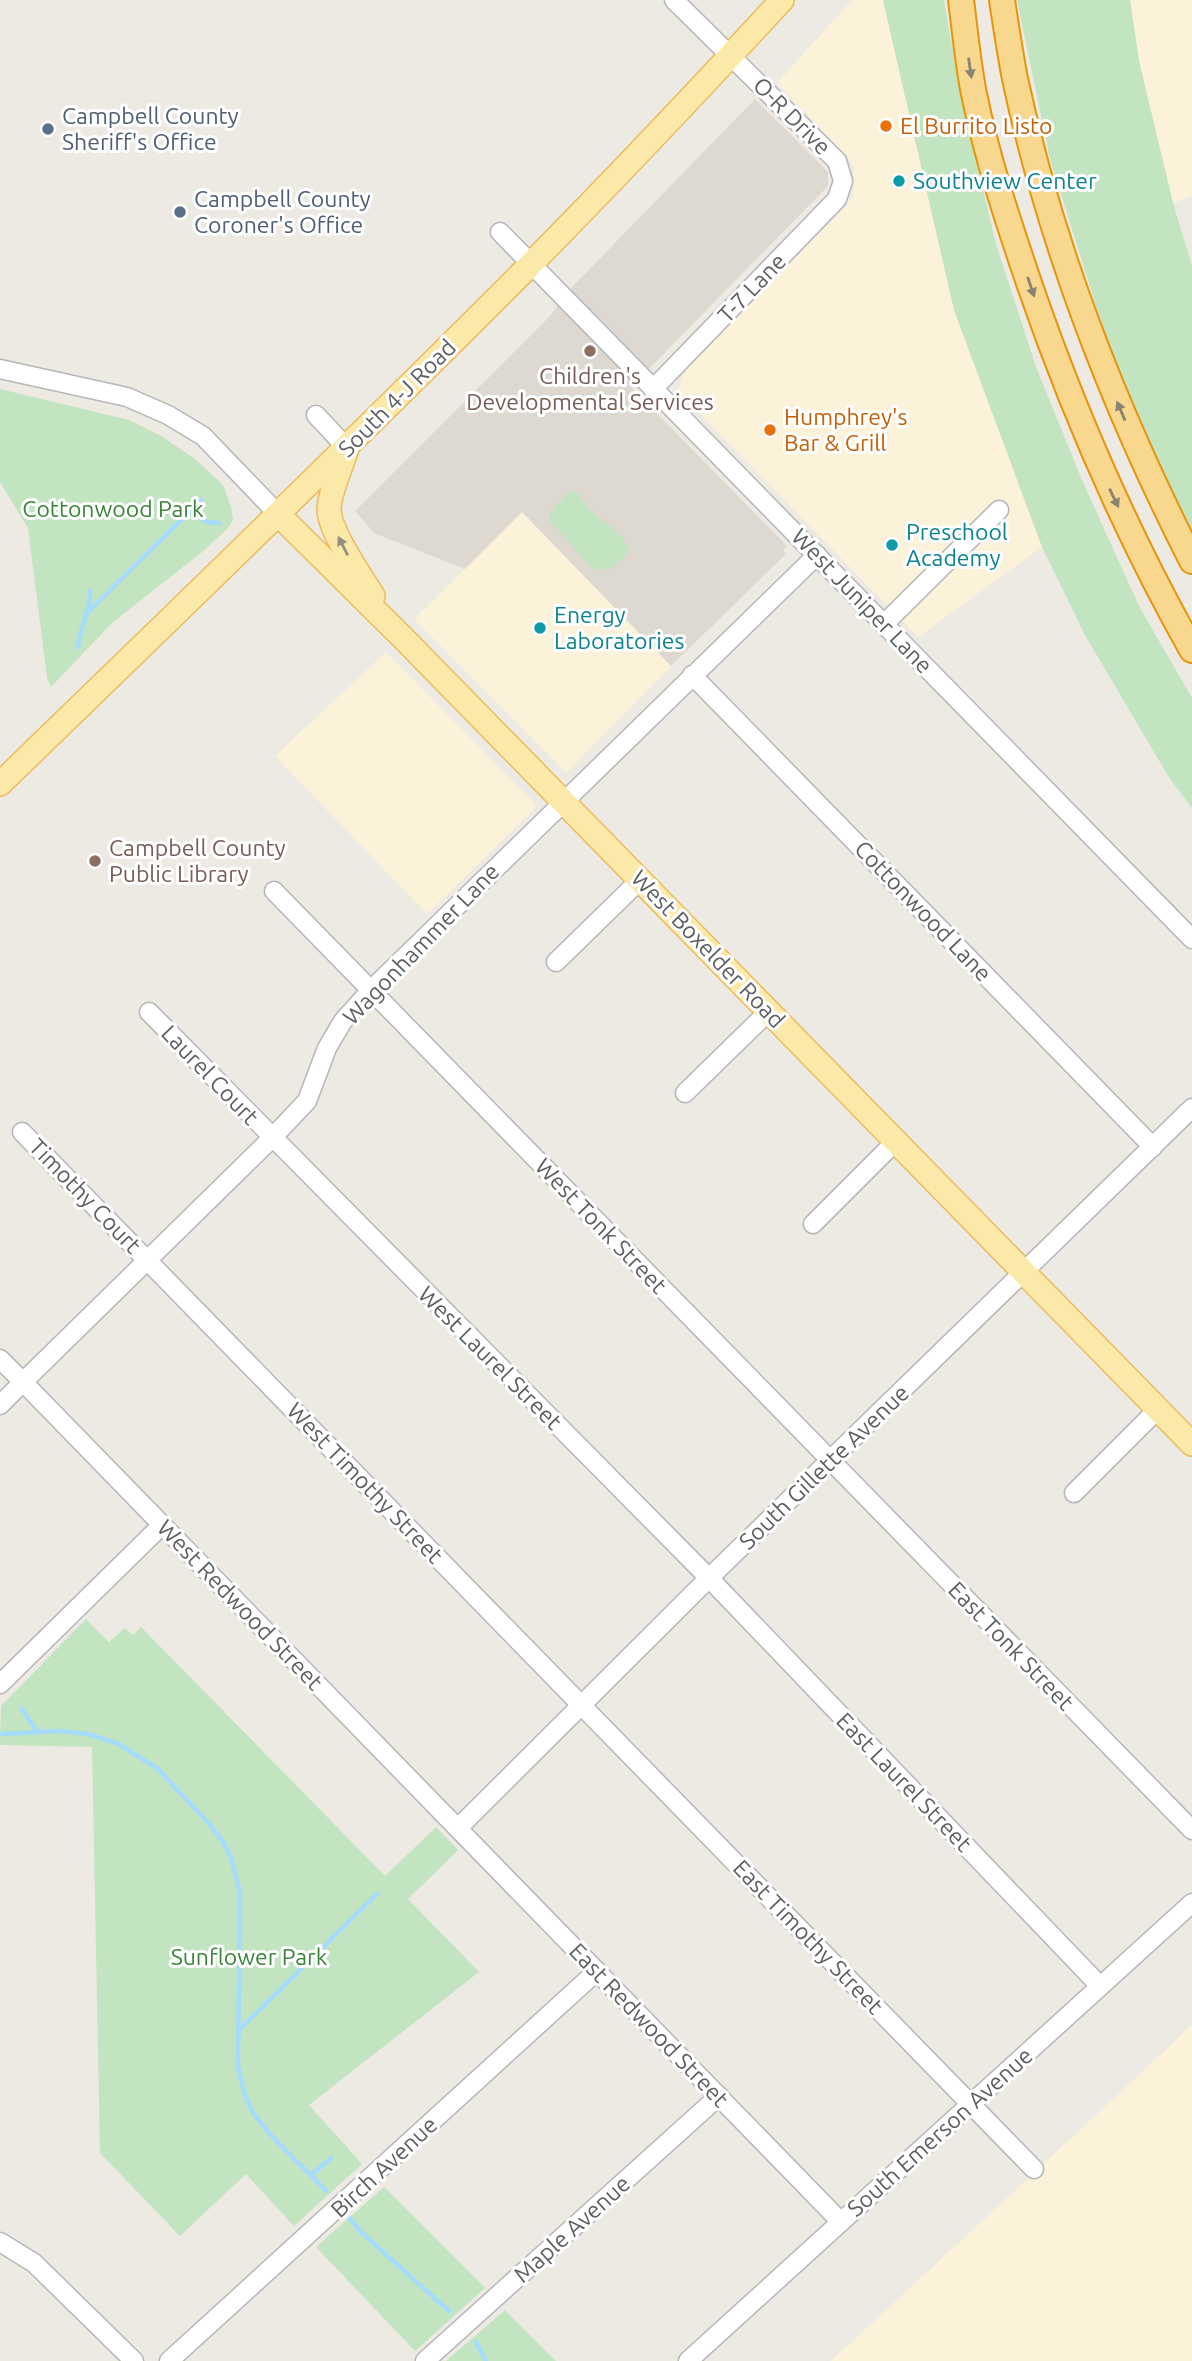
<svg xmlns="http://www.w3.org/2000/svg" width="1192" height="2361" font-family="Ubuntu,sans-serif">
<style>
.commercial{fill:#fcf2d9}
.education{fill:#ddd9d1}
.green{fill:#c3e4c0}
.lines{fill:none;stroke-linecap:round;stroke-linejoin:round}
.stream{stroke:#a5dbfb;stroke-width:4.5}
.minor-casing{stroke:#b4b6ba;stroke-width:21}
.major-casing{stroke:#ebbb5e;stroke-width:26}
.highway-casing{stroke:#e7940a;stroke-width:28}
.minor{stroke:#fff;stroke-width:18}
.major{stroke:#fbe9aa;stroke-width:23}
.highway{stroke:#f8d78f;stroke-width:24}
.oneway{fill:#8a8370}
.oneway2{fill:#938f7c}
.food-dot{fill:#e8710a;stroke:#fff;stroke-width:2.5}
.service-dot{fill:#5c6f8a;stroke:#fff;stroke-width:2.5}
.culture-dot{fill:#0f9aa8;stroke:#fff;stroke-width:2.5}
.education-dot{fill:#8d6e63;stroke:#fff;stroke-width:2.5}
.labels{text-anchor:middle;stroke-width:6;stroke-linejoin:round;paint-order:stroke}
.service-label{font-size:23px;fill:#4e5e75;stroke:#fff;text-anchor:start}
.street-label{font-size:23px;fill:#5b5f63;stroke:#fff}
.food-label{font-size:23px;fill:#c56008;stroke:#fff;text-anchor:start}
.culture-label{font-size:23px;fill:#0d838f;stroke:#fff;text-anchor:start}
.education-label{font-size:23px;fill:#785e54;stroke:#fff}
.park-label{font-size:23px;fill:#3a8539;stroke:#fff}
</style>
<rect width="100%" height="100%" fill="#edeae3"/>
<!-- commercial -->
<g class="commercial">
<polygon points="852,0 883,0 954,310 1042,547 918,637 678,391 682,377 688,368 847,205 854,193 854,168 848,157 777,83"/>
<polygon points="1130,0 1192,0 1192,196 1173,203 1139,61"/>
<polygon points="522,512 671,666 566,773 414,619"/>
<polygon points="386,652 535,804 535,808 427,914 275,756"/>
<polygon points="1192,2025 1192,2361 831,2361 1049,2159"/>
</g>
<!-- education -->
<polygon class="education" points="755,99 828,172 828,186 631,387 787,546 783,550 786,554 671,666 522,512 465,569 374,533 355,511 550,316 575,284"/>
<!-- green -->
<g class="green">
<polygon points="883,0 944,0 962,102 996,244 1036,367 1082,480 1139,606 1192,698 1192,808 1170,779 1086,637 1042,547 954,310"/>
<polygon points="1017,0 1130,0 1139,61 1173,203 1192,266 1192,537 1147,441 1106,338 1050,159"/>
<polygon points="0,389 129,420 161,436 195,459 223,485 231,507 233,520 227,529 202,552 112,623 51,687 47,678 28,528 0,482"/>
<path d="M575,490C580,497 584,504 590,509C603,524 625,532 629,552L612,568L597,570L589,565L550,521C549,505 562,503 570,491Z"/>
<polygon points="86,1619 109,1642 125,1628 133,1635 141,1627 385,1876 436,1827 458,1850 408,1899 479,1972 309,2105 362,2164 294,2226 246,2174 180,2236 100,2153 92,1747 0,1745 1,1706"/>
<polygon points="384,2187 485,2288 415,2351 316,2247"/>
<polygon points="505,2310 556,2361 446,2361"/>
</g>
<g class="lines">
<!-- stream -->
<g class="stream">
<polyline points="189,512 207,522 220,523"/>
<polyline points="89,611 201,500"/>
<path d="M78,647C79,627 91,612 90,591"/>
<polyline points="22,1709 37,1731"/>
<path d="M0,1734L60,1731L88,1734L119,1744L158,1769L210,1825L222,1840L231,1858L240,1892L238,2067C241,2081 244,2096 251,2109C269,2138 303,2166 326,2191"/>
<polyline points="239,2030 377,1894"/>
<polyline points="311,2175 331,2158"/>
<polyline points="350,2219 362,2233 449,2311"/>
<polyline points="476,2342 486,2361"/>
</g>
<defs>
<g id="minor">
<polyline points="500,232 1192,939"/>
<polyline points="0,369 127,397 168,415 203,436 278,514"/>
<polyline points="653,389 837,199 843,181 837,161 674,0"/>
<polyline points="316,415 347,448"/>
<polyline points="817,555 371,990 343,1021 327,1048 307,1101 272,1138 23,1382 841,2222"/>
<polyline points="884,624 999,510"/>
<polyline points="692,675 1153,1147"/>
<polyline points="274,891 1192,1830"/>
<polyline points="556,962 640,880"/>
<polyline points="149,1012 709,1578 1100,1986"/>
<polyline points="685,1093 769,1011"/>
<polyline points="22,1132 1034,2169"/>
<polyline points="813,1224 896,1141"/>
<polyline points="0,1359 23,1382 0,1405"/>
<polyline points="1074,1493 1158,1409"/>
<polyline points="0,1684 162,1525"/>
<polyline points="458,1828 709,1578 1192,1108"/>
<polyline points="0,2242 34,2263 134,2361"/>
<polyline points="169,2361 597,1971"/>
<polyline points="425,2361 719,2096"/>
<polyline points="688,2361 1192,1903"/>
</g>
<g id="major">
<path d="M346,451C341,469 330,490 329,509C329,531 361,576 373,596"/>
<polyline points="278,514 407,642 1192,1444"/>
<path d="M0,784C177,612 355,441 529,266C615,179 699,90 782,0"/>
</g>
<g id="highway">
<path d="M961,0C965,31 968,64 974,94C987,158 1008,221 1029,283C1073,411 1125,531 1192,650"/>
<path d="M1002,0C1006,26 1010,53 1015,79C1051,247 1114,408 1192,561"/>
</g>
</defs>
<!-- minor casing -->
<use href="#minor" class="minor-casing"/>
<!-- major casing -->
<use href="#major" class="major-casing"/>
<!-- highway casing -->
<use href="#highway" class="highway-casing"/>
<!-- minor -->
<use href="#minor" class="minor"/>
<!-- major -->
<use href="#major" class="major"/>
<!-- highway -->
<use href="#highway" class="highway"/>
</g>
<!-- one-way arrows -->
<defs><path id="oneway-solid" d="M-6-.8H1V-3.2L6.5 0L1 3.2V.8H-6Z" transform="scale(1.75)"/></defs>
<g class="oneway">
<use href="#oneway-solid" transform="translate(970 68) rotate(82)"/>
<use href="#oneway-solid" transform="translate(1031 287) rotate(71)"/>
<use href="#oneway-solid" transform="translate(1121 411) rotate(-113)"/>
<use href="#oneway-solid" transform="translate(1114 498) rotate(64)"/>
</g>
<use class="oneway2" href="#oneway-solid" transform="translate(343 546) rotate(-117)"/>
<!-- markers -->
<g class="food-dot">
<circle cx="886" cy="126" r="7"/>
<circle cx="770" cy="430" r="7"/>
</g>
<g class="service-dot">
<circle cx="48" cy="129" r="7"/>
<circle cx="180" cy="212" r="7"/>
</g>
<g class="culture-dot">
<circle cx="899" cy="181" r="7"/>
<circle cx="892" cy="545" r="7"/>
<circle cx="540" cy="628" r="7"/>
</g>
<g class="education-dot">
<circle cx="590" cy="351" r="7"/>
<circle cx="95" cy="861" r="7"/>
</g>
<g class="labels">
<!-- service labels -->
<g class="service-label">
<text x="62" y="124">Campbell County<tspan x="62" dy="26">Sheriff's Office</tspan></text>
<text x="194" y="207">Campbell County<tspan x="194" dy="26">Coroner's Office</tspan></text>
</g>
<!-- street labels -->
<g class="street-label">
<text transform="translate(792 116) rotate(45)" y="8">O-R Drive</text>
<text transform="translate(752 288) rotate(-46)" y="8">T-7 Lane</text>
<text transform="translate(397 398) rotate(-45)" y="8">South 4-J Road</text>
<text transform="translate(862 601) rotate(46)" y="8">West Juniper Lane</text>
<text transform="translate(923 911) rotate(46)" y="8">Cottonwood Lane</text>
<text transform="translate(421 944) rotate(-46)" y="8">Wagonhammer Lane</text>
<text transform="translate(708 949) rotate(46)" y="8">West Boxelder Road</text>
<text transform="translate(210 1075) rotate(46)" y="8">Laurel Court</text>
<text transform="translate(85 1196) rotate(46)" y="8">Timothy Court</text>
<text transform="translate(601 1226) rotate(46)" y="8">West Tonk Street</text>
<text transform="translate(490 1358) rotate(45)" y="8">West Laurel Street</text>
<text transform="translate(824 1467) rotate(-44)" y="8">South Gillette Avenue</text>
<text transform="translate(365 1483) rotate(46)" y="8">West Timothy Street</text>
<text transform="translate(240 1605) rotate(46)" y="8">West Redwood Street</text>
<text transform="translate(1011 1646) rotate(46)" y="8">East Tonk Street</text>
<text transform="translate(904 1782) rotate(46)" y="8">East Laurel Street</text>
<text transform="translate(808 1937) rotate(46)" y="8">East Timothy Street</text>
<text transform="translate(649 2025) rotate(46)" y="8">East Redwood Street</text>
<text transform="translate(940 2132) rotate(-42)" y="8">South Emerson Avenue</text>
<text transform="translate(384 2167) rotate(-43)" y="8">Birch Avenue</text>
<text transform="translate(572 2229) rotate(-42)" y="8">Maple Avenue</text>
</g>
<!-- food labels -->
<g class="food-label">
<text x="900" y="134">El Burrito Listo</text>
<text x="784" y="425">Humphrey's<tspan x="784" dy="26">Bar &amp; Grill</tspan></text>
</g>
<!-- culture labels -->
<g class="culture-label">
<text x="913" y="189">Southview Center</text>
<text x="906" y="540">Preschool<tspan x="906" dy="26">Academy</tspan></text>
<text x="554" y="623">Energy<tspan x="554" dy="26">Laboratories</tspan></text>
</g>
<!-- education labels -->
<g class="education-label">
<text x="590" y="384">Children's<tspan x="590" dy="26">Developmental Services</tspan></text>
<text x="109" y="856" text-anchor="start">Campbell County<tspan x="109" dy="26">Public Library</tspan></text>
</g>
<!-- park labels -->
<g class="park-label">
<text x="113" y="517">Cottonwood Park</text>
<text x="249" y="1965">Sunflower Park</text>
</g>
</g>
</svg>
